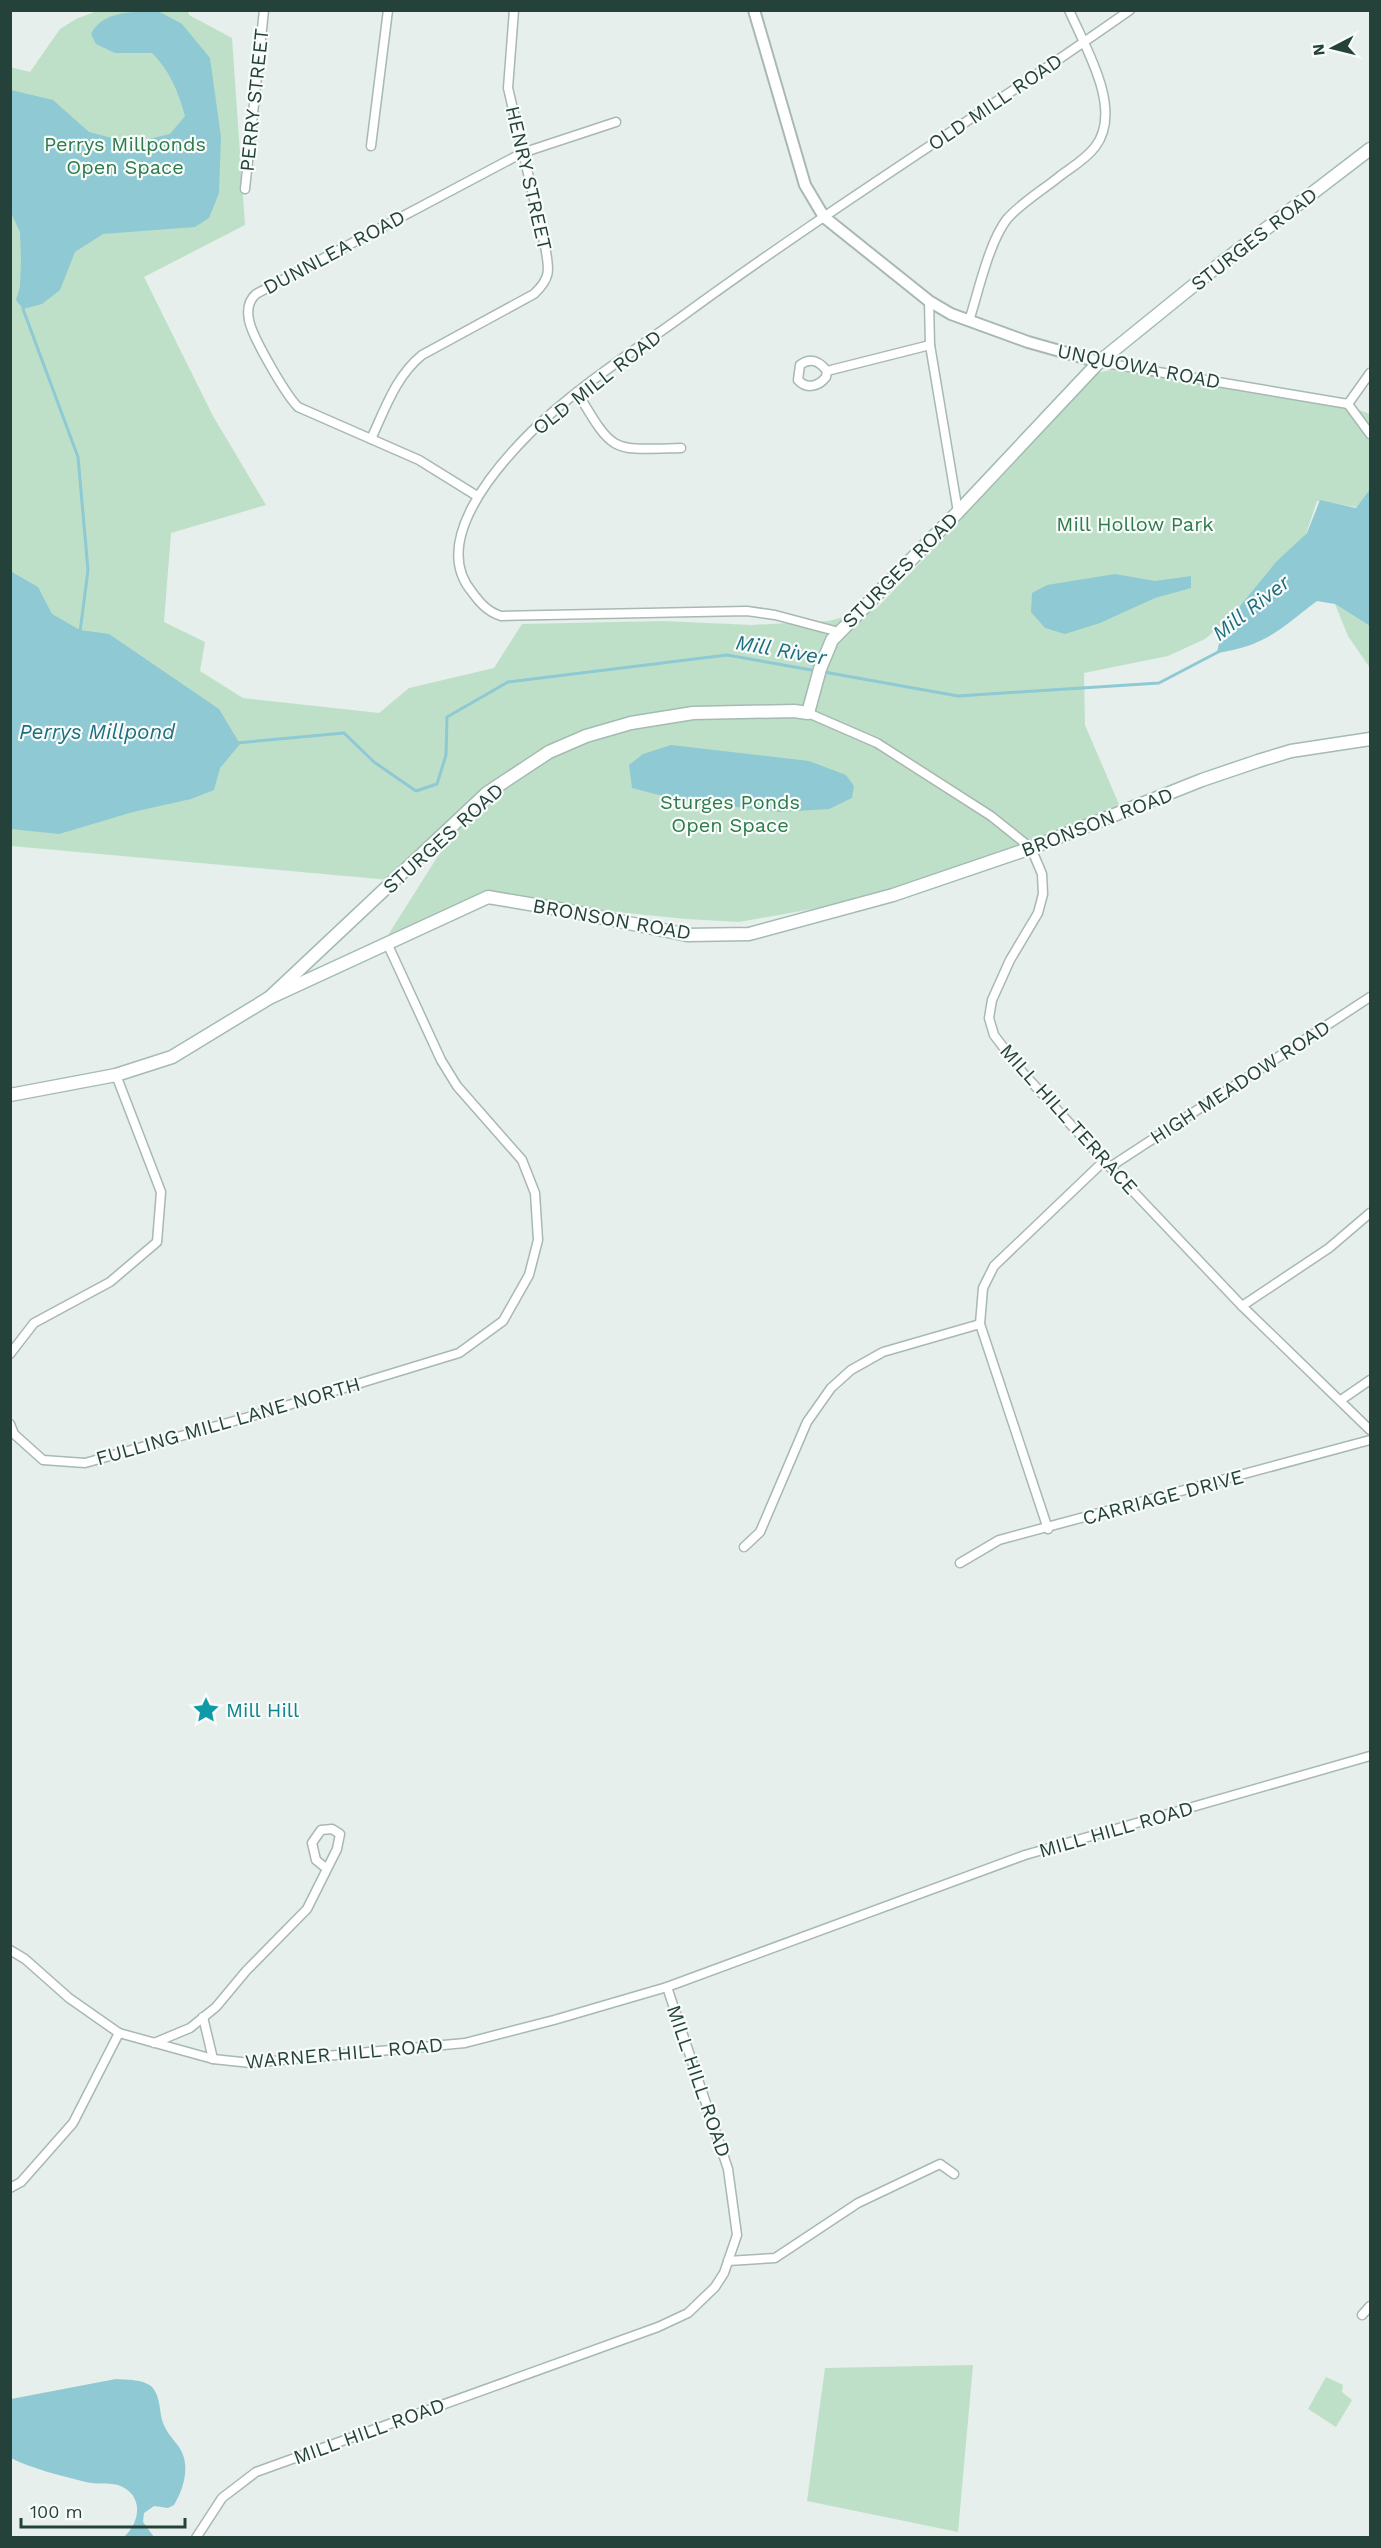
<svg xmlns="http://www.w3.org/2000/svg" width="1381" height="2548" font-family="'Work Sans',sans-serif">
<style>
.green{fill:#bfe0c8}
.water{fill:#8ec9d4}
.lines{fill:none;stroke-linecap:round;stroke-linejoin:round}
.stream{stroke:#8ec9d4;stroke-width:3}
.minor-casing{stroke:#a8b8b2;stroke-width:11}
.tertiary-casing{stroke:#a8b8b2;stroke-width:14}
.secondary-casing{stroke:#a4bbb3;stroke-width:15}
.minor{stroke:#fff;stroke-width:8}
.tertiary{stroke:#fff;stroke-width:10}
.secondary{stroke:#fff;stroke-width:12}
.labels{text-anchor:middle;stroke-width:4.5;stroke-linejoin:round;paint-order:stroke}
.street-label{font-size:20px;fill:#24423a;stroke:#f7fbf9}
.park-label{font-size:20px;fill:#2d7a4b;stroke:#f7fbf9}
.culture-label{font-size:20px;fill:#0d838f;stroke:#f7fbf9;text-anchor:start}
.water-label{font-size:21px;font-style:italic;fill:#1c6f80;stroke:#f7fbf9}
</style>
<rect width="100%" height="100%" fill="#e6efeb"/>
<!-- green -->
<g class="green">
<polygon points="97,11 188,11 189,15 232,38 245,225 144,277 213,416 266,505 171,533 164,622 205,642 200,671 243,698 379,713 409,688 494,668 522,624 663,621 752,625 828,621 876,609 955,526 1038,432 1098,373 1110,370 1334,401 1370,414 1370,489 1357,507 1317,501 1306,534 1232,616 1205,639 1168,656 1084,673 1085,725 1121,809 925,880 829,906 739,922 686,919 488,899 388,935 443,848 401,881 11,846 10,67 30,72 60,29 76,19"/>
<polygon points="1335,604 1370,626 1370,668 1348,636"/>
<polygon points="973,2365 958,2532 807,2501 825,2368"/>
<polygon points="1326,2377 1343,2385 1342,2392 1352,2400 1336,2427 1308,2409"/>
</g>
<!-- water -->
<g class="water">
<path d="M145,11H158L182,24L210,58L221,137L219,193L209,218L195,227L103,234L75,252L60,290L42,304L23,309L16,300L20,287L21,259L20,232L11,213V90L53,100L89,132L131,143L170,134L185,116C178,91 170,71 152,53H115L96,44L91,34C102,13 124,13 145,11Z"/>
<path d="M1370,489V626L1335,604L1317,601C1280,629 1266,646 1217,653L1222,628L1276,562L1307,533L1320,500L1356,508Z"/>
<polygon points="10,571 38,587 52,614 80,630 109,634 219,709 240,744 220,768 214,790 191,799 133,812 59,834 11,829"/>
<polygon points="1115,574 1155,581 1191,576 1191,588 1155,598 1100,623 1065,634 1045,628 1031,612 1032,593 1047,585"/>
<polygon points="671,745 809,761 846,775 854,786 852,798 829,809 779,812 678,800 632,788 629,765 643,754"/>
<path d="M116,2379C126,2380 144,2379 152,2387C161,2397 159,2412 163,2423C167,2433 173,2439 179,2447C191,2465 184,2488 174,2505L168,2508L154,2506L144,2513L143,2522L154,2537H124C141,2522 144,2494 118,2485C107,2482 97,2485 86,2482C63,2476 32,2469 11,2458V2399Z"/>
</g>
<g class="lines">
<!-- stream -->
<g class="stream">
<polyline points="23,309 78,457 88,570 80,632"/>
<polyline points="824,672 958,696 1159,683 1220,651"/>
<polyline points="236,743 344,733 374,762 416,791 437,784 446,755 447,717 508,682 727,655 817,671"/>
</g>
<defs>
<g id="minor">
<polyline points="371,146 388,10"/>
<polyline points="245,189 264,10"/>
<polyline points="929,301 930,345 958,512"/>
<path d="M969,321C978,293 989,242 1007,219C1022,202 1043,190 1060,176C1072,167 1086,159 1095,147C1124,110 1085,47 1069,10"/>
<polyline points="1099,362 1348,404 1370,373"/>
<path d="M827,371L826,377C819,386 807,390 798,380L800,365C811,357 819,361 827,371L930,345"/>
<path d="M577,392C614,454 610,450 681,448"/>
<polyline points="1348,404 1370,434"/>
<path d="M371,439C385,409 396,376 422,355L534,294C552,277 549,269 545,246L508,88L514,10"/>
<path d="M477,496L419,460L298,407C286,395 252,337 249,320C247,310 248,301 256,294L522,153L616,122"/>
<path d="M839,632L775,615L747,611L501,616C488,612 480,603 472,592C430,542 496,467 531,432C578,386 636,350 688,312C832,207 984,113 1130,10"/>
<polyline points="808,713 877,743 991,816 1031,848 1042,874 1043,894 1038,913 1010,960 992,1000 989,1018 994,1035 1023,1073 1110,1167 1242,1306 1370,1430"/>
<polyline points="1110,1167 1370,997"/>
<polyline points="1242,1306 1329,1248 1370,1213"/>
<polyline points="10,1354 34,1323 110,1282 157,1242 161,1192 116,1075"/>
<polyline points="1341,1400 1370,1380"/>
<polyline points="10,1424 14,1434 43,1460 85,1463 259,1414 459,1353 503,1321 529,1275 538,1240 535,1193 522,1160 457,1086 441,1060 387,943"/>
<polyline points="1048,1529 980,1324 983,1288 994,1266 1104,1161"/>
<polyline points="744,1547 760,1532 807,1422 831,1388 851,1370 883,1352 980,1324"/>
<polyline points="960,1563 999,1540 1370,1440"/>
<polyline points="10,1950 25,1959 69,1998 119,2033 213,2059 251,2063 465,2043 554,2020 667,1987 1025,1855 1370,1756"/>
<polyline points="203,2017 213,2059"/>
<polyline points="154,2043 190,2028 216,2007 246,1971 307,1909 337,1849 340,1834 332,1829 321,1830 312,1843 316,1860 327,1869"/>
<polyline points="10,2188 21,2182 73,2123 119,2033"/>
<polyline points="728,2261 775,2258 858,2203 940,2164 954,2174"/>
<polyline points="1362,2315 1370,2306"/>
<polyline points="196,2538 222,2498 256,2472 658,2327 688,2313 715,2287 724,2273 737,2235 728,2169 667,1987"/>
</g>
<polyline id="tertiary" points="754,10 805,185 824,217 929,301 951,314 1028,342 1099,362"/>
<g id="secondary">
<polyline points="269,998 487,793 549,752 586,736 631,723 693,713 794,711 808,713 820,669 832,640 958,512 1099,362 1220,264 1370,149"/>
<polyline points="10,1095 116,1075 172,1057 269,998 488,897 565,910 687,935 749,934 893,895 1031,848 1202,780 1258,761 1291,751 1370,739"/>
</g>
</defs>
<!-- minor casing -->
<use href="#minor" class="minor-casing"/>
<!-- tertiary casing -->
<use href="#tertiary" class="tertiary-casing"/>
<!-- secondary casing -->
<use href="#secondary" class="secondary-casing"/>
<!-- minor -->
<use href="#minor" class="minor"/>
<!-- tertiary -->
<use href="#tertiary" class="tertiary"/>
<!-- secondary -->
<use href="#secondary" class="secondary"/>
</g>
<!-- icons -->
<defs>
<symbol id="sight-bare" viewBox="-9 -9 18 18"><path d="M0-6L1.8-2.2L6-1.7L2.9 1.2L3.7 5.4L0 3.3L-3.7 5.4L-2.9 1.2L-6-1.7L-1.8-2.2Z" fill="#0f9aa8" stroke="#f7fbf9" stroke-width="2.5" paint-order="stroke"/></symbol>
</defs>
<g fill-rule="evenodd">
<use href="#sight-bare" x="187" y="1691" width="38" height="38"/>
</g>
<g class="labels">
<!-- street labels -->
<g class="street-label">
<text transform="translate(254 100) rotate(-84)" y="7">PERRY STREET</text>
<text transform="translate(995 102) rotate(-34)" y="7">OLD MILL ROAD</text>
<text transform="translate(529 178) rotate(77)" y="7">HENRY STREET</text>
<text transform="translate(1254 239) rotate(-38)" y="7">STURGES ROAD</text>
<text transform="translate(334 252) rotate(-28)" y="7">DUNNLEA ROAD</text>
<text transform="translate(1139 366) rotate(11)" y="7">UNQUOWA ROAD</text>
<text transform="translate(597 382) rotate(-38)" y="7">OLD MILL ROAD</text>
<text transform="translate(900 570) rotate(-45)" y="7">STURGES ROAD</text>
<text transform="translate(1097 822) rotate(-21)" y="7">BRONSON ROAD</text>
<text transform="translate(443 838) rotate(-42)" y="7">STURGES ROAD</text>
<text transform="translate(612 919) rotate(10)" y="7">BRONSON ROAD</text>
<text transform="translate(1240 1082) rotate(-33)" y="7">HIGH MEADOW ROAD</text>
<text transform="translate(1069 1119) rotate(48)" y="7">MILL HILL TERRACE</text>
<text transform="translate(228 1421) rotate(-16)" y="7">FULLING MILL LANE NORTH</text>
<text transform="translate(1163 1497) rotate(-15)" y="7">CARRIAGE DRIVE</text>
<text transform="translate(1116 1829) rotate(-16)" y="7">MILL HILL ROAD</text>
<text transform="translate(344 2053) rotate(-5)" y="7">WARNER HILL ROAD</text>
<text transform="translate(699 2081) rotate(71)" y="7">MILL HILL ROAD</text>
<text transform="translate(369 2431) rotate(-20)" y="7">MILL HILL ROAD</text>
</g>
<!-- park labels -->
<g class="park-label">
<text x="125" y="151">Perrys Millponds<tspan x="125" dy="23">Open Space</tspan></text>
<text x="1135" y="531">Mill Hollow Park</text>
<text x="730" y="809">Sturges Ponds<tspan x="730" dy="23">Open Space</tspan></text>
</g>
<!-- culture labels -->
<g class="culture-label">
<text x="226" y="1717">Mill Hill</text>
</g>
<!-- water labels -->
<g class="water-label">
<text transform="translate(1251 608) rotate(-38)" y="7">Mill River</text>
<text transform="translate(781 650) rotate(10)" y="7">Mill River</text>
<text x="97" y="739">Perrys Millpond</text>
</g>
</g>
<!-- border -->
<rect width="1381" height="2548" fill="none" stroke="#24423a" stroke-width="24"/>
<!-- north arrow -->
<g transform="translate(1333 48) rotate(263)" stroke="#f7fbf9" stroke-width="4.5" paint-order="stroke">
<path d="M0-4.5L10 22L0 15L-10 22Z" fill="#24423a"/>
<text y="-9" font-size="16" font-weight="bold" text-anchor="middle" fill="#24423a">N</text>
</g>
<!-- scale -->
<path d="M21 2518v9h164v-9" fill="none" stroke="#24423a" stroke-width="3"/>
<text x="30" y="2518" font-size="18" fill="#24423a" stroke="#f7fbf9" stroke-width="4.5" paint-order="stroke">100 m</text>
</svg>
